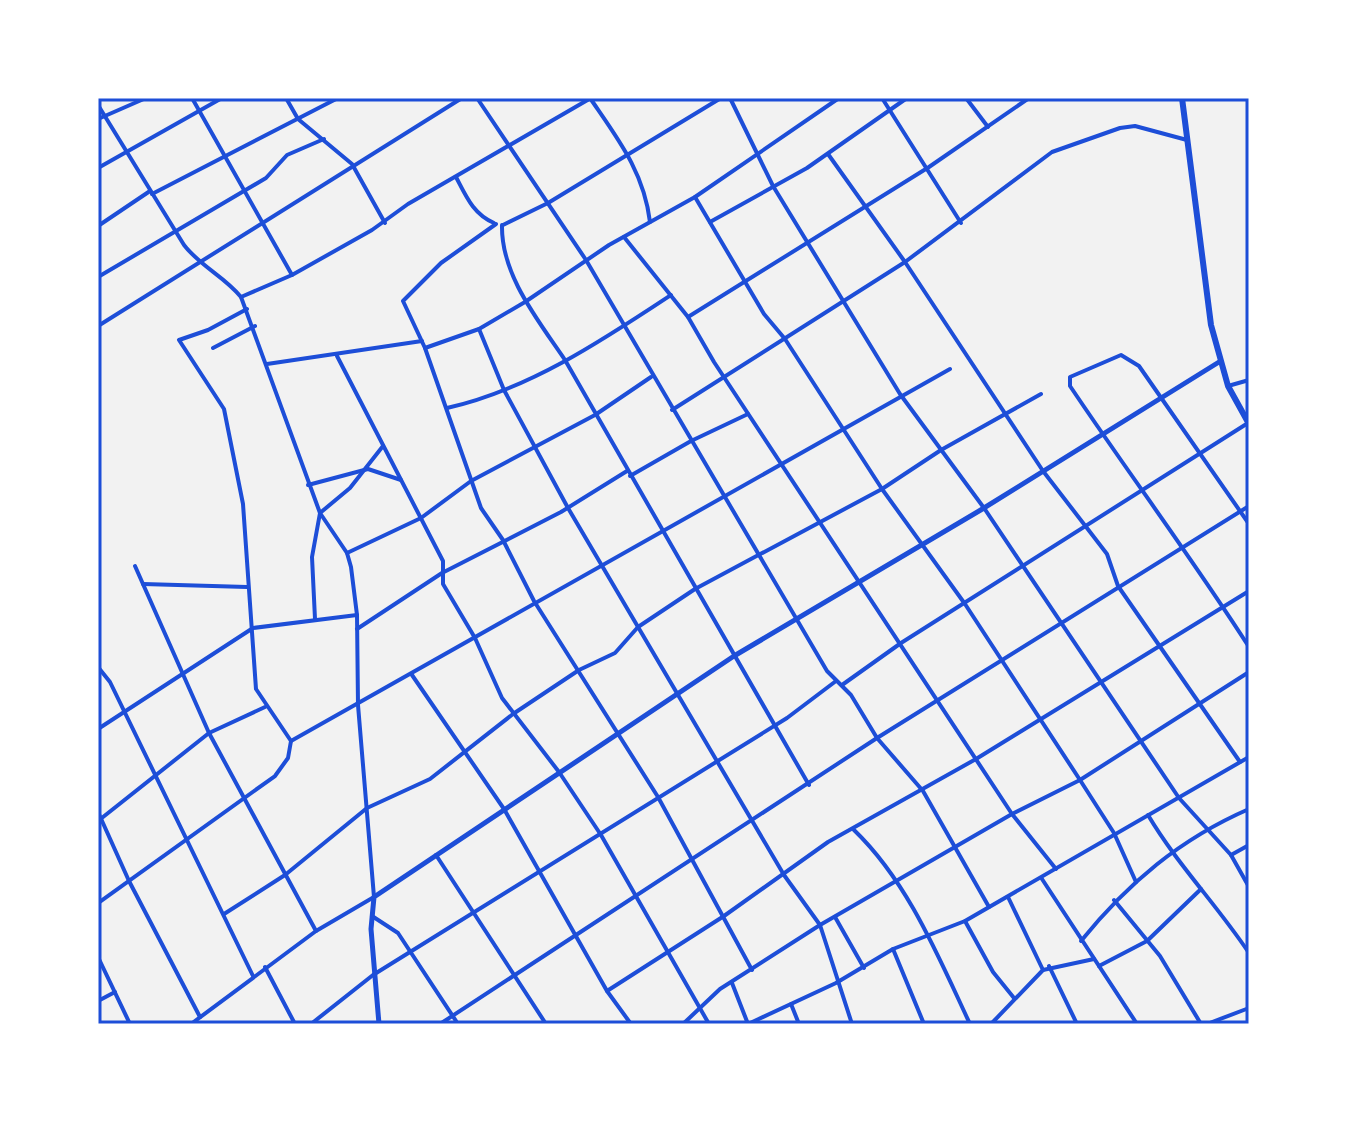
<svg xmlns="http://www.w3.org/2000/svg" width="1347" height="1122" font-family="Rubik,sans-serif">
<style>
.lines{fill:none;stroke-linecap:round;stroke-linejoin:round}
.minor{stroke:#1d4ed8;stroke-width:4}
.tertiary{stroke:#1d4ed8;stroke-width:5}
.secondary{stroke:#1d4ed8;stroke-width:6}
.neatline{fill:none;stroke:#1d4ed8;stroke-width:3}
</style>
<rect width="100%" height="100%" fill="#f2f2f2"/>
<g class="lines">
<!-- minor -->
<g class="minor">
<polyline points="192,98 292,275"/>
<polyline points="286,98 298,119 352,164 385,223"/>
<polyline points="477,98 586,260 827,671 851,695 877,738 923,791 989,907"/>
<path d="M590,98C618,139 644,172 650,222"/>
<polyline points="730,98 773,186 900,394 984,508 1179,798 1231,855 1249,887"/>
<polyline points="882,98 961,223"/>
<polyline points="966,98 988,127"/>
<path d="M98,105L184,245C200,266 225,277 241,297L320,513L347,553L351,567L357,615L358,705L374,897L316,931L191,1024"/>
<polyline points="98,119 146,98"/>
<polyline points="828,154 905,262 1043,471 1107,554 1118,586 1240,762"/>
<polyline points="98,168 222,98"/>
<path d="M456,177C466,196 473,214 494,223"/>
<polyline points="152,194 338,98"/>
<polyline points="695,197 764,314 785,339 882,489 965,604 1080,780 1114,833 1136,882"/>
<polyline points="710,222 807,168 907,98"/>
<polyline points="496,224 441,263 403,301 425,348 479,329 525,302 609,245 695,197 839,98"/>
<path d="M502,225C501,275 538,320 565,360L809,785"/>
<polyline points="503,225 548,203 721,98"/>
<polyline points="98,226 150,191"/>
<polyline points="624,237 688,317 714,362 1012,814 1056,869"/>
<polyline points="98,277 266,178 287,155 324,139"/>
<polyline points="241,297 292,275 372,230 408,204 591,98"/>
<polyline points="688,317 929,167 1029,98"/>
<polyline points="98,326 462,98"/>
<polyline points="479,329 504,390 568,508 784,875 820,925 852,1024"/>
<polyline points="213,348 255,326"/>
<polyline points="425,348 481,508 503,540 534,601 658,797 752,970"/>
<polyline points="337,356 443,561 443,584 475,638 502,698 559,772 601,835 709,1024"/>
<polyline points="267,364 422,341"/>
<polyline points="1228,386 1249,380"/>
<path d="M447,408C528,390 603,340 671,295"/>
<polyline points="672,410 905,262 1052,152 1120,128 1135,126 1187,140"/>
<polyline points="630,476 691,441 748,414"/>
<polyline points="308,485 368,469 401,480"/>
<path d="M1249,524L1139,366L1121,355L1070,377V386C1129,474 1192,558 1249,647"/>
<polyline points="347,553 421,518 471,481 595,415 651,377"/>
<polyline points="135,566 209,733 316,931"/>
<polyline points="143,584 247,587"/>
<polyline points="315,619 312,557 320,513 350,488 383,446"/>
<polyline points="357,629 442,573 561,512 627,471"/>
<polyline points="98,667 110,682 253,976"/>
<polyline points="412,675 504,809 607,991 631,1024"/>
<polyline points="842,685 901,643 1248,423"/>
<polyline points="98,729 253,628 357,615"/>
<polyline points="291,741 950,369"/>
<polyline points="98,812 129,881 200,1017"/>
<path d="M1148,815C1177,864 1217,905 1249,953"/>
<polyline points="98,821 209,733 265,707"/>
<path d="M854,830C908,882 938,956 970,1024"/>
<polyline points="436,855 546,1024"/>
<polyline points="1231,855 1249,845"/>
<polyline points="1042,879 1137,1024"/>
<polyline points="1008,897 1043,970"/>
<polyline points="1114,900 1160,956 1201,1024"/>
<polyline points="98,903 275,776 288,758 291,741 256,689 243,504 224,409 179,340 208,330 247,309"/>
<polyline points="224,914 285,875 367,808 430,779 513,714 579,670 615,653 638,627 695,589 882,489 941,450 1041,394"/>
<polyline points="372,916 398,933 458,1024"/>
<polyline points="835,917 864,968"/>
<polyline points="965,921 993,972 1014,998"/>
<path d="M1081,941C1128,883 1180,839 1249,809"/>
<polyline points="893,949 924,1024"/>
<polyline points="98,957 130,1024"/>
<polyline points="1049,966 1077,1024"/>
<polyline points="1099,966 1147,941 1201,889"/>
<polyline points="265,967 295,1024"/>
<polyline points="732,983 748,1024"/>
<polyline points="607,991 724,916 828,842 976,759 1249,591"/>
<polyline points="98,1001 115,992"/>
<polyline points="791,1004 799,1024"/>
<polyline points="311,1024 373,975 787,718 836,681"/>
<polyline points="440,1024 877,738 1249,506"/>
<polyline points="683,1024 720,989 820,925 1012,814 1080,780 1249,672"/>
<polyline points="748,1024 836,983 893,949 965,921 1249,757"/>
<polyline points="991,1024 1043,970 1094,959"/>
<polyline points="1207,1024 1249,1008"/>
</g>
<!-- tertiary -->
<polyline class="tertiary" points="379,1024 371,929 374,897 734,656 984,508 1219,362"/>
<!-- secondary -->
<polyline class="secondary" points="1182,98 1211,325 1228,386 1249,424"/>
</g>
<!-- border -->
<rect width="1347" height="1122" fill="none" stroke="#ffffff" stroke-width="200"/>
<rect x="100" y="100" width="1147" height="922" class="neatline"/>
</svg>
